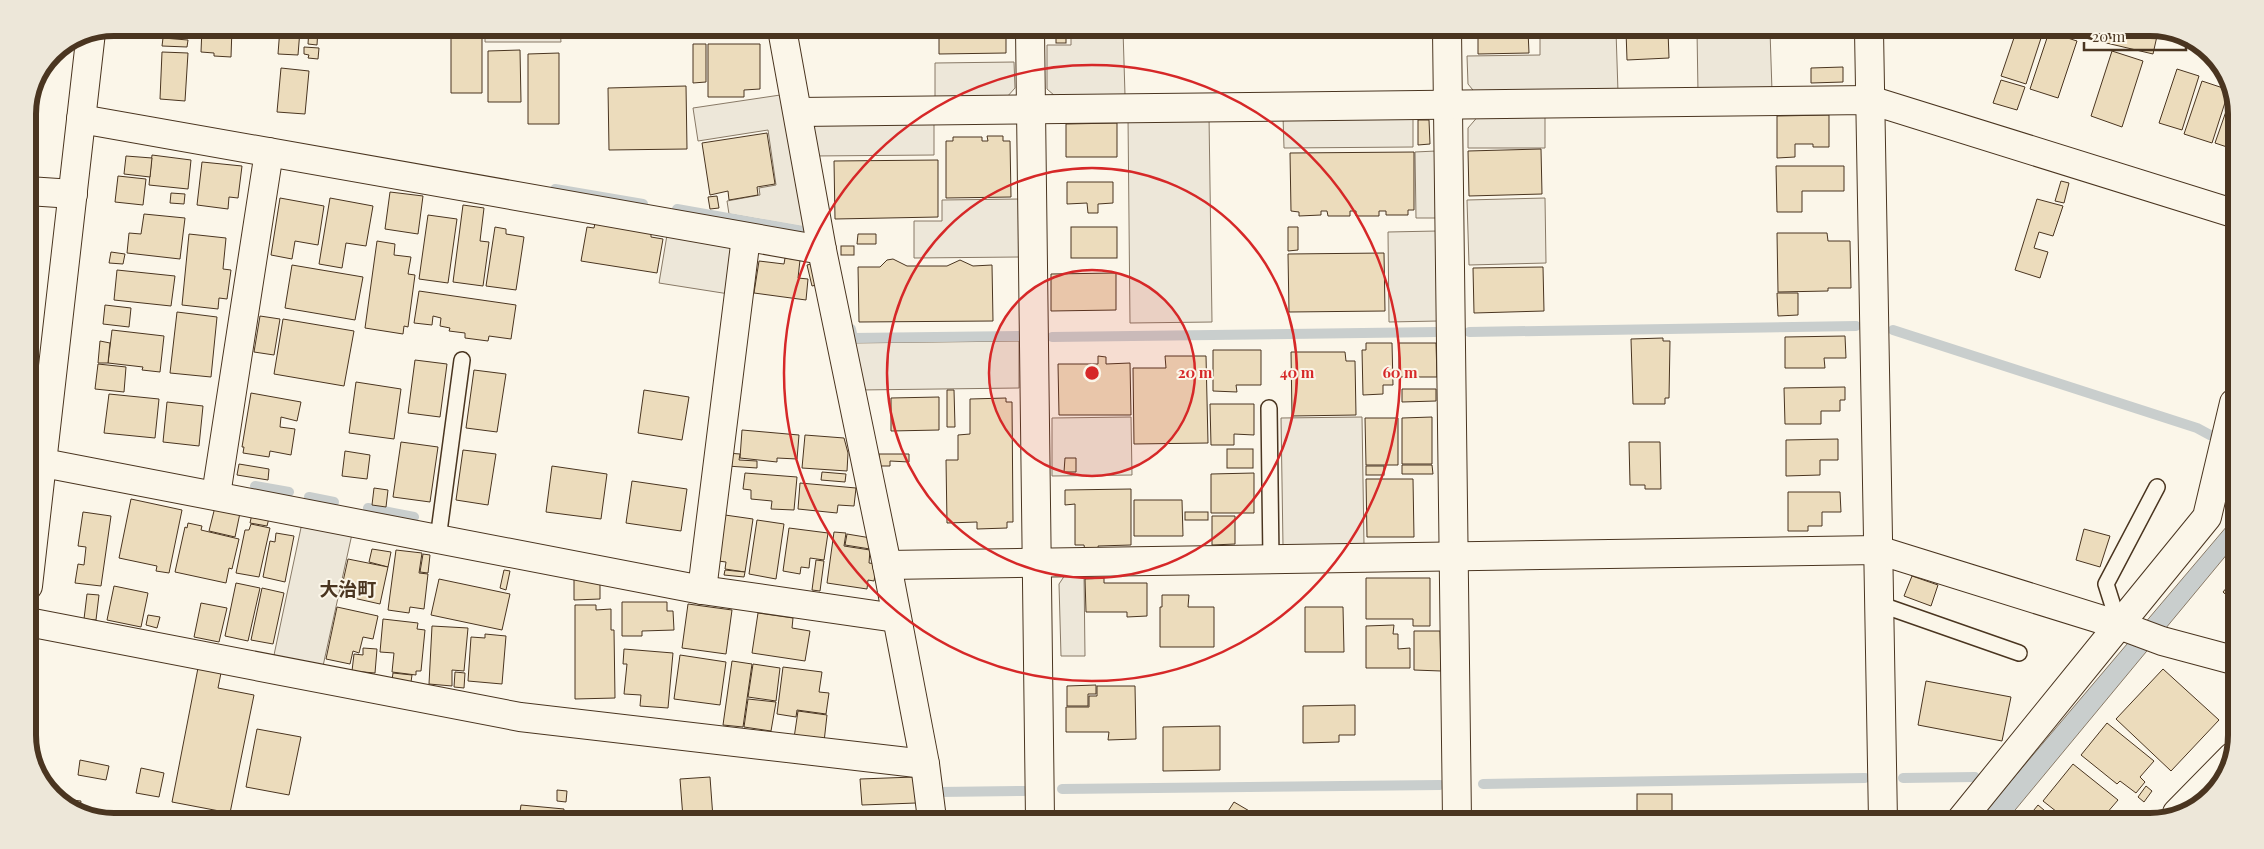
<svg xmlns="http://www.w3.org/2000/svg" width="2264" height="849" font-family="'Playfair Display','Noto Sans JP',serif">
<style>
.parking{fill:#ede7d9;stroke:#887966}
.water{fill:#c9cecd;stroke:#887966}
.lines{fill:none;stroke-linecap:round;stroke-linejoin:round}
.stream{stroke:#c9cecd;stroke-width:10}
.building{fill:#ecdcbc;stroke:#4a3520}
.service-casing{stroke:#4a3520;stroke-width:18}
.minor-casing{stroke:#4a3520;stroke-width:30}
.tertiary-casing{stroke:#4a3520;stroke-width:30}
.primary-casing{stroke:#4a3520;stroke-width:30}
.service{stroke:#fbf6e9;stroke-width:15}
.minor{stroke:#fbf6e9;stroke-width:28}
.tertiary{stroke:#fbf6e9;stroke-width:28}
.primary{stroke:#fbf6e9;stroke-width:28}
.ring{fill:none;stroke:#d62828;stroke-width:2.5}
.labels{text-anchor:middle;stroke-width:4;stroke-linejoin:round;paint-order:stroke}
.district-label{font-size:19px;font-weight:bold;fill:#4a3520;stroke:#fbf6e9}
.rim{fill:none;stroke:#4a3520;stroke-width:6}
.centre{fill:#d62828;stroke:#fbf6e9;stroke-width:2.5}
.ring-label{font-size:15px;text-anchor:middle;font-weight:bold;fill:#d62828;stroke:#fbf6e9;stroke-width:4;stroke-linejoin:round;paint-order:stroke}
</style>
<rect width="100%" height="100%" fill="#fbf6e9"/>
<!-- parking -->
<g class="parking">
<polygon points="485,28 560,29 561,42 485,42"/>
<polygon points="1071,30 1123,30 1125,95 1055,96 1047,89 1047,45 1071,45"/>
<polygon points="1540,31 1616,31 1618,92 1477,95 1468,84 1467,56 1540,55"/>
<polygon points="1697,31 1770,31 1772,91 1698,92"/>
<polygon points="1014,62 1015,88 1006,98 935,98 935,63"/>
<polygon points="787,94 808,228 729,214 727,201 760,195 759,188 776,185 768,130 698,141 693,108"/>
<polygon points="1545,113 1545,148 1468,148 1468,128 1480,114"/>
<polygon points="1413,114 1413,147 1284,148 1283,116"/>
<polygon points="1209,116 1212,322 1130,323 1128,117"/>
<polygon points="934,123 934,155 813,156 809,135 817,124"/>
<polygon points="1436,151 1437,218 1416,218 1415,152"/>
<polygon points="1545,198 1546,263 1469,265 1467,200"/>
<polygon points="1019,199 1019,257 914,258 914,221 942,221 942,200"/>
<polygon points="1437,231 1438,321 1389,322 1388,232"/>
<polygon points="667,235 736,249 729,294 659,283"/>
<polygon points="1019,341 1019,388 859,390 849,343"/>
<polygon points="1131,417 1132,475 1052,476 1052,418"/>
<polygon points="1362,417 1364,545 1283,546 1281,418"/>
<polygon points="302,523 352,534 323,666 274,655"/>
<polygon points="1084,574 1085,656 1061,656 1059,584 1065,575"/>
<polygon points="921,810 922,819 899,819 898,812"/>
</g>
<!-- water -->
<polygon class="water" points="2233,519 2233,547 2006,821 1977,821"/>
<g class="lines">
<!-- stream -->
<g class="stream">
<polyline points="555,189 643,204"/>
<polyline points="677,209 814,233"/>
<polyline points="851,329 853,338 1020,336"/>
<polyline points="1893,330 2197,428 2210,435"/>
<polyline points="1469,332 1856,326"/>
<polyline points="1052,337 1437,332"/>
<polyline points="255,486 289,492"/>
<polyline points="309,497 334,502"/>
<polyline points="368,508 414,517"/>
<polyline points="1903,778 1975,777"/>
<polyline points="937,782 939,792 1024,791"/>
<polyline points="1483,784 1865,778"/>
<polyline points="1062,789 1440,785"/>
</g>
</g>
<!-- building -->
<g class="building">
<polygon points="163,28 189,28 189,38 162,37"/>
<polygon points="202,28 232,28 231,57 214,56 214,53 201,52"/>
<polygon points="280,28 300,30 298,55 278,54"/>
<polygon points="309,28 318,28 317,45 308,44"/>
<polygon points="717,29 742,29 742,31 718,33"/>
<polygon points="939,29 1006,30 1006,53 939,54"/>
<rect x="1056" y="30" width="10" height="13"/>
<polygon points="1478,31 1528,31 1529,53 1478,54"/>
<polygon points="1626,31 1668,31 1669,58 1627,60"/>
<polygon points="2016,32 2043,32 2026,84 2001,76"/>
<polygon points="2049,32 2077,41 2058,98 2030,89"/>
<polygon points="2082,32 2141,32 2157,36 2153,54 2081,37"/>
<polygon points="482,34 482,93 451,93 451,35"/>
<polygon points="163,38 188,40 187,47 162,46"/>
<polygon points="693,44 706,44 706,82 693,83"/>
<polygon points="708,44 760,44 760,89 744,90 744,97 708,97"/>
<polygon points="304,47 319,48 318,59 308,58 309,55 304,54"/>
<polygon points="520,50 521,102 488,102 488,51"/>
<polygon points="2112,51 2143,61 2122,127 2091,116"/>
<polygon points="162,52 188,53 185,101 160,99"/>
<polygon points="559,53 559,124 528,124 528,54"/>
<polygon points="1843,67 1843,82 1811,83 1811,68"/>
<polygon points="281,68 309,71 305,114 277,112"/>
<polygon points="2177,69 2199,76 2182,130 2159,123"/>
<polygon points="2001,80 2025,87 2017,110 1993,103"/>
<polygon points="2202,81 2229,90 2212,143 2184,134"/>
<polygon points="686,86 687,149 609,150 608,88"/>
<polygon points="2231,97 2236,108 2236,150 2215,143"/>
<polygon points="1829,115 1829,147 1813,147 1813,144 1795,144 1795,157 1777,158 1777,116"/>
<polygon points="1418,120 1429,120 1430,144 1418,145"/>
<polygon points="1117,123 1117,157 1066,157 1066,124"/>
<polygon points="767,133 775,184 757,187 758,195 729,200 728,191 710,195 702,143"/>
<polygon points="987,136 1003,136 1003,141 1010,141 1011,197 946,198 946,141 953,141 953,137 982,137 982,141 988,141"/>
<polygon points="1541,149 1542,194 1469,196 1468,151"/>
<polygon points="1414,152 1414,210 1408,210 1408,215 1386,215 1386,211 1379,211 1379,216 1356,216 1356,211 1350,211 1350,216 1328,216 1327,211 1321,211 1321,215 1299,216 1299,212 1291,211 1290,153"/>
<polygon points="152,155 191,160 188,189 149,185"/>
<polygon points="126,156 152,158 150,177 124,174"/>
<polygon points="938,160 938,217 835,219 834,161"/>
<polygon points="202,162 242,166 238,198 229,197 228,209 197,205"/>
<polygon points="1776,166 1844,166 1844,191 1802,191 1802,212 1777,212"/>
<polygon points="118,176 146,179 143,205 115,202"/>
<polygon points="2061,181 2069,183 2064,203 2055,201"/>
<polygon points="1067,182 1113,182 1113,203 1098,204 1098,213 1088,213 1087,203 1067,204"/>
<polygon points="390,192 423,196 418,234 385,229"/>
<polygon points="171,193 185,194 184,204 170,203"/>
<polygon points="717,196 719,208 710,209 708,197"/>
<polygon points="280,198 324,206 318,245 295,241 292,259 271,255"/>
<polygon points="330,198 373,206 366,246 346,243 342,268 319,264"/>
<polygon points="2037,199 2063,206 2053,236 2039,232 2034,248 2048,252 2040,278 2015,270"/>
<polygon points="463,205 484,208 480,241 489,242 483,286 453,282"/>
<polygon points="144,214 185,218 180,259 127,253 129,233 141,234"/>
<polygon points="428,215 457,219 448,283 419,279"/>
<polygon points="595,223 651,233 651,237 663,239 657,273 581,261 587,227 594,228"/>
<polygon points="495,227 506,229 506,234 524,237 516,290 486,286"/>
<rect x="1071" y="227" width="46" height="31"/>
<polygon points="1288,227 1298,227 1298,250 1288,251"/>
<polygon points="1777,233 1827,233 1828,241 1850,241 1851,288 1828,288 1828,291 1778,292"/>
<polygon points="189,234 226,238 223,269 231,270 227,299 219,298 218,309 182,305"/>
<polygon points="858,234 876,234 876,244 857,244"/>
<polygon points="377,241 395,244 394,255 411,257 408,274 415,275 408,327 404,326 403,334 365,328"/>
<rect x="841" y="246" width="13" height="9"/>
<polygon points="111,252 125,254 123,264 109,263"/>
<polygon points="1384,253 1385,311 1289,312 1288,254"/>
<polygon points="785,258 800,260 798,278 808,279 806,300 754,293 759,261 784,264"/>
<polygon points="893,259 907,266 947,266 960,260 973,266 992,265 993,321 859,322 858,267 880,267 887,260"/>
<polygon points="815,263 820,284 812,286 807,265"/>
<polygon points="292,265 363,277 355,320 285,308"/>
<polygon points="1543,267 1544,311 1474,313 1473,268"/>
<polygon points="117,270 175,276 171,306 114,300"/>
<polygon points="1116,273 1116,310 1051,311 1051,274"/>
<polygon points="419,291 516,305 511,339 489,336 488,341 465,338 465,333 449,331 450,328 440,326 441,318 433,316 432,325 414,323"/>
<polygon points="1777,293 1798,293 1798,315 1778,316"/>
<polygon points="105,305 131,308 129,327 103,324"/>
<polygon points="177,312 217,317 211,377 170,373"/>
<polygon points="260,316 280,319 274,355 254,352"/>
<polygon points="283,319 354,331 344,386 274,374"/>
<polygon points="112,330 164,336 160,372 142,370 143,367 108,363"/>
<polygon points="1845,336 1846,358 1824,358 1825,368 1785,368 1785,337"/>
<polygon points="1663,338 1663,341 1670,341 1669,398 1665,398 1665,404 1633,404 1631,339"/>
<polygon points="100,341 110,343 108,363 98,363"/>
<polygon points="1366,343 1392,343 1393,385 1383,385 1383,394 1363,395 1362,350 1366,350"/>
<polygon points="1399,343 1436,343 1437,377 1399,377"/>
<polygon points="1213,350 1261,350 1261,385 1236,385 1237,392 1213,391"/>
<polygon points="1291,352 1345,352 1346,361 1355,361 1356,415 1292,416"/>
<polygon points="1098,356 1106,357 1106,364 1130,363 1131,415 1059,415 1058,364 1098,364"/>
<polygon points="1165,356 1206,356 1208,443 1134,444 1133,368 1166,368"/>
<polygon points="415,360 447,364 440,417 408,413"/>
<polygon points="98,364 126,367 124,392 95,389"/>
<polygon points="474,370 506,374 497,432 466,428"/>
<polygon points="356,382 401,389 394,439 349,433"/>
<polygon points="1845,387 1845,400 1840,400 1840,411 1821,411 1821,424 1785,424 1784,388"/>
<polygon points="1402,389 1436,389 1436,401 1402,402"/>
<polygon points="644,390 689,397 682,440 638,433"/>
<polygon points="947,390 954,390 955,427 947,427"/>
<polygon points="251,393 301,402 297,421 281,417 280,427 295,429 291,455 270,451 269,457 243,453 244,447 242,447"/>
<polygon points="109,394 159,399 155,438 104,433"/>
<polygon points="939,397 939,430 891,431 891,398"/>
<polygon points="1006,398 1006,402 1012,402 1013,522 1007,522 1007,528 977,529 977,522 947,523 946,460 958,460 958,435 970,434 970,399"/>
<polygon points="167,402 203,406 199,446 163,442"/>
<polygon points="1210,404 1254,404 1254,435 1234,434 1234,445 1211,445"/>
<polygon points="1432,417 1432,464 1402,464 1402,418"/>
<polygon points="1365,418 1398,418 1398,465 1366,465"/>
<polygon points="742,430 799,435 797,459 777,458 777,462 740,458"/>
<polygon points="805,435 844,438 848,453 847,471 802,468"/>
<polygon points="1838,439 1838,460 1820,460 1820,475 1786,476 1786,440"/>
<polygon points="401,442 438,447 430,502 393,497"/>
<polygon points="1629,442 1660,442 1661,489 1645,489 1645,485 1630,485"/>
<rect x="1227" y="449" width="26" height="19"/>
<polygon points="463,450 496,454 488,505 456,500"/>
<polygon points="345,451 370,455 367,479 342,476"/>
<polygon points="727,453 740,454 739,460 757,461 757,468 727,466"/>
<polygon points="879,454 909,454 909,462 890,461 890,466 879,466"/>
<polygon points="1065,458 1076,458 1076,472 1064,472"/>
<polygon points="239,464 269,469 268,480 237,475"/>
<polygon points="1402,465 1432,465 1433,474 1402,474"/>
<polygon points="552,466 607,474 601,519 546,512"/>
<rect x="1366" y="466" width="18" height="9"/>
<polygon points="822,472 846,474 845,482 821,480"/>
<polygon points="745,473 797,477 794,510 771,509 772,501 751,499 751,490 743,489"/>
<polygon points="1254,473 1254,513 1211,513 1211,474"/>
<polygon points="1366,479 1413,479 1414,537 1367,537"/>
<polygon points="632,481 687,489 681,531 626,523"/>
<polygon points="800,483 856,488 854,506 838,505 837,513 798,509"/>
<polygon points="374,488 388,490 386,507 372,505"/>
<polygon points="1131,489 1131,545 1098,546 1099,552 1085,551 1084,545 1075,545 1075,504 1065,505 1065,490"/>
<polygon points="1788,492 1840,492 1841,512 1822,512 1822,526 1808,526 1808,531 1788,531"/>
<polygon points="131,499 182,510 169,573 156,571 157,566 119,558"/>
<polygon points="1134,500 1182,500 1183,536 1134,536"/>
<polygon points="215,507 240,513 235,537 209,531"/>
<polygon points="83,512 111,516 101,586 75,583 78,564 84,565 86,547 78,546"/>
<rect x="1185" y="512" width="23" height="8"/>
<polygon points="252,514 269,518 267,526 250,523"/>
<polygon points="725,515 753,519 745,572 725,569 726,562 718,561"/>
<polygon points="1212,516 1235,516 1235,544 1212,545"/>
<polygon points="757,520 784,524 776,579 749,574"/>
<polygon points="188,523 202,526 201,530 239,539 232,569 229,568 226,583 175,572 185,527 187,528"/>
<polygon points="251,524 270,528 259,577 236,573 245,530 249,530"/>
<polygon points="789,528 828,533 824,560 810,558 809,568 801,567 800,574 783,571"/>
<polygon points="2084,529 2110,536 2100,567 2076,560"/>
<polygon points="834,532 846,533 844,546 870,550 869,563 877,564 874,581 868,580 867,589 827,583"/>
<polygon points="276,533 294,536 285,582 263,577 270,541 275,542"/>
<polygon points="847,534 871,538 870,549 845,545"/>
<polygon points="372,549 391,552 388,567 369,562"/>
<polygon points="396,550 422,553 419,573 428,574 424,609 410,607 409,613 388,610"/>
<polygon points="423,554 430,555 428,573 420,572"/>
<polygon points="348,559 388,567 380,604 340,595"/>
<polygon points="816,560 824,561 820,591 812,590"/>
<polygon points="504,570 510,571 506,590 500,588"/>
<polygon points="725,570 745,572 744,577 724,575"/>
<polygon points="574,575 600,584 600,599 574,600"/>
<polygon points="1912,576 1938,585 1931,606 1904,596"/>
<polygon points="1104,578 1104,583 1147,583 1147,616 1127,617 1127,612 1086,612 1085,579"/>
<polygon points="1366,578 1430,578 1430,626 1413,626 1413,619 1366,619"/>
<polygon points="439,579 510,594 502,630 431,615"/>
<polygon points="2233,580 2233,601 2223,592"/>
<polygon points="236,583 260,588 248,641 225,636"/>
<polygon points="114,586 148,593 141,627 107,620"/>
<polygon points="262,588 284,593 273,644 251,640"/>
<polygon points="87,594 99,595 96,620 84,619"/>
<polygon points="1162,595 1189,595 1188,607 1214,607 1214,647 1160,647 1160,607 1162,607"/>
<polygon points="622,602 667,602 667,611 673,611 674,630 642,631 642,636 622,636"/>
<polygon points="201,603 227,608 219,642 194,637"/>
<polygon points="688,604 732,610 726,654 682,648"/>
<polygon points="575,605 596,605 596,610 611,609 611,630 614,630 615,698 575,699"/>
<polygon points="337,607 378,616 373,639 363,637 359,653 353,651 350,664 326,659"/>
<polygon points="1305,607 1343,607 1344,652 1305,652"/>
<polygon points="758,613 793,618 792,628 810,631 805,661 752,653"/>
<polygon points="148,615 160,617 157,628 146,625"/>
<polygon points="383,619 418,623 417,629 425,630 421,671 416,671 416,675 392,672 394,653 380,652"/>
<polygon points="1394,625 1393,634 1398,634 1398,649 1410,648 1410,668 1366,668 1366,626"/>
<polygon points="432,626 468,628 464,671 452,670 452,686 429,684"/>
<polygon points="1414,631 1440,631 1441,671 1414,670"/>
<polygon points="485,634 506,636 502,684 468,681 471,637 485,638"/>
<polygon points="363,648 377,649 375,673 352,671 354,654 363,655"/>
<polygon points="624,649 673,653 668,708 640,706 641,695 624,694 627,664 623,664"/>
<polygon points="680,655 726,662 720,705 674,699"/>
<polygon points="732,661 752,664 743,727 723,725"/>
<polygon points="753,664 780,668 776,701 748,697"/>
<polygon points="783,667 822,672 819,692 829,693 826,714 797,710 796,717 777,714"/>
<polygon points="198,668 221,673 218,688 254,695 230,813 172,802"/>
<polygon points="2163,669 2219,720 2171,771 2116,719"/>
<polygon points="455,672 465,673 464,688 454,687"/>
<polygon points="393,673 412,675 411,682 392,680"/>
<polygon points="1926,681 2011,697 2002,741 1918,725"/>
<polygon points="1096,685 1096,694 1088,694 1088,706 1067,706 1067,686"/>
<polygon points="1097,686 1135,686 1136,739 1108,740 1109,732 1066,732 1066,707 1089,707 1089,696 1097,696"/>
<polygon points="748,699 776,702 771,731 744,727"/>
<polygon points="1355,705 1355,735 1339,735 1339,742 1303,743 1303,706"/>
<polygon points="798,711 827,715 824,742 794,738"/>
<polygon points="2107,723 2154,761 2140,777 2145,782 2136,793 2120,781 2117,784 2081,755"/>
<polygon points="1220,726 1220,770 1163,771 1163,727"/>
<polygon points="257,729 301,737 289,795 246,787"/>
<polygon points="80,760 109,766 106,780 78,775"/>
<polygon points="2073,764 2118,800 2100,821 2064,821 2066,819 2043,801"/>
<polygon points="141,768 164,773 159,797 136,793"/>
<polygon points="710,777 713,818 683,818 680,779"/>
<polygon points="914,777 916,803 862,805 860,779"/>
<polygon points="2146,786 2152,791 2144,802 2138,797"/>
<polygon points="557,790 567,791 566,802 557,801"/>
<rect x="1637" y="794" width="35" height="26"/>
<polygon points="62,799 81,801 79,812"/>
<polygon points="1234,802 1263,819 1223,819"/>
<polygon points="521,805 564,809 563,818 519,818"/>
<polygon points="2038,805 2057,821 2025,821"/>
<polygon points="83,810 143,817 86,817 82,814"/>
</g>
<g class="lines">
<defs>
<g id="service">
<polyline points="1269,408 1271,560"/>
<polyline points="438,539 462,360"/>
<polyline points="1879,604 2019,653"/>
<polyline points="2119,625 2106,584 2157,487"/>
</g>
<g id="minor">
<polyline points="782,29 822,250 887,565 925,764 932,819"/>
<polyline points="1030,30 1040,819"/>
<polyline points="1447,31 1457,820"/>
<polyline points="1869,31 1883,821"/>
<polyline points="798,112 1870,100 2236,214"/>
<polyline points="81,119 822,250"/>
<polyline points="28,191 73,194"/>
<polyline points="28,460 702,590 896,618"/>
<polyline points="216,495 269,152"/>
<polyline points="887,565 1878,550 2119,625 2207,517 2234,403"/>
<polyline points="702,590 746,237"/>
<polyline points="28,622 520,717 925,764"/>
<polyline points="1960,821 2119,625 2162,641 2233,660"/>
</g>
<polyline id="tertiary" points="28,586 91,32"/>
<polyline id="primary" points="2177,813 2232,757"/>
</defs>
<!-- service casing -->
<use href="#service" class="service-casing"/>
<!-- minor casing -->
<use href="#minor" class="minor-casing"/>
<!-- tertiary casing -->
<use href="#tertiary" class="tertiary-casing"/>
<!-- primary casing -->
<use href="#primary" class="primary-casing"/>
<!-- service -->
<use href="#service" class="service"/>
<!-- minor -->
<use href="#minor" class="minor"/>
<!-- tertiary -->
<use href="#tertiary" class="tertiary"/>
<!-- primary -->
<use href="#primary" class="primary"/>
</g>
<!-- distance rings -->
<circle cx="1092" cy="373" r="103" fill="#d62828" fill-opacity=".12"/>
<g class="ring">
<circle cx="1092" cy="373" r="103"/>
<circle cx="1092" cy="373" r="205"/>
<circle cx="1092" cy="373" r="308"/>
</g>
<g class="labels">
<!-- district labels -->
<g class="district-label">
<text x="348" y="596">大治町</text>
</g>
</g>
<!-- crop -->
<path d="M0 0H2264V849H0ZM114 36H2150A78 78 0 0 1 2228 114V735A78 78 0 0 1 2150 813H114A78 78 0 0 1 36 735V114A78 78 0 0 1 114 36Z" fill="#ede7d9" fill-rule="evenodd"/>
<path class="rim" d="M114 36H2150A78 78 0 0 1 2228 114V735A78 78 0 0 1 2150 813H114A78 78 0 0 1 36 735V114A78 78 0 0 1 114 36Z"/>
<circle cx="1092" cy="373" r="8" class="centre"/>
<g class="ring-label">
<text x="1195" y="378">20 m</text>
<text x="1297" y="378">40 m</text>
<text x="1400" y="378">60 m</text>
</g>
<!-- scale -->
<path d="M2084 42v8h102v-8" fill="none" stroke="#4a3520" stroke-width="2.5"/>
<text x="2092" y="42" font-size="15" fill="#4a3520" stroke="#fbf6e9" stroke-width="4" paint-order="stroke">20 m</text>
</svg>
